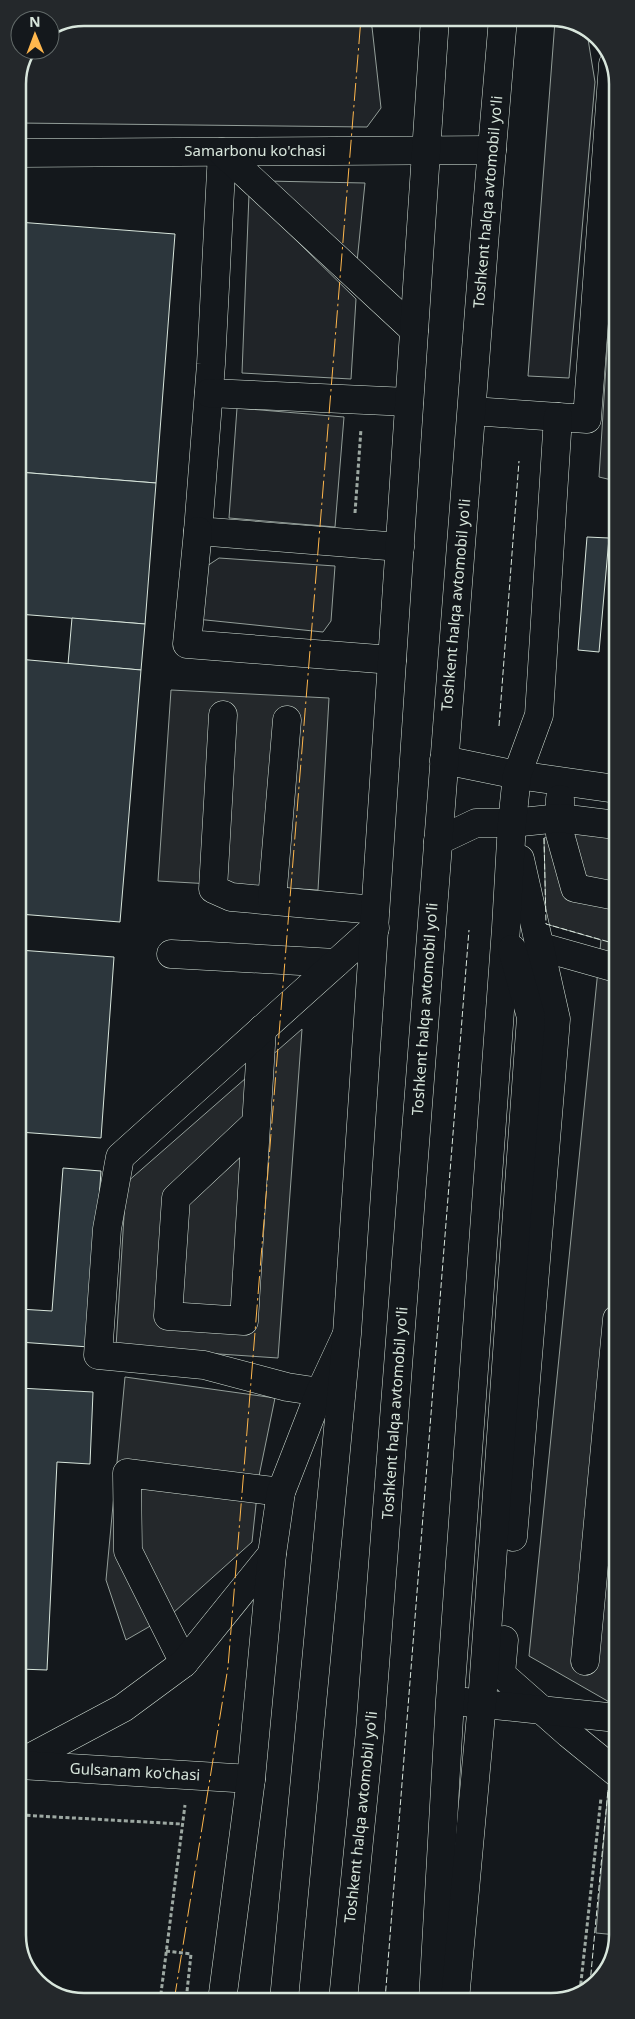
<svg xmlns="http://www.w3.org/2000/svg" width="635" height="2019" font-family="'Noto Sans',sans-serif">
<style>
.green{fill:#202428;stroke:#939e99}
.parking{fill:#24282b;stroke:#939e99}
.building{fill:#2c363c;stroke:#d8e6dc}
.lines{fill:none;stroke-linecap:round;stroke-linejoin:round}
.minor-casing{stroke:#d8e6dc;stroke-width:29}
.highway-casing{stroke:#d8e6dc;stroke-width:29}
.path{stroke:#9da8a2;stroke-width:3;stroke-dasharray:4 2.5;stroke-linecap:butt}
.minor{stroke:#14181c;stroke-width:28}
.highway{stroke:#14181c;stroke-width:28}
.fence{stroke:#d8e6dc;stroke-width:1;stroke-dasharray:6 2.5;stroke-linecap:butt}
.power{stroke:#ffb74d;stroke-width:1;stroke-dasharray:18 4 2.5 4;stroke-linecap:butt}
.labels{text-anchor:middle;stroke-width:4;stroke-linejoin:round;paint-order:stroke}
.street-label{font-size:15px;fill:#d8e6dc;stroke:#14181c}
.rim{fill:none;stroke:#d8e6dc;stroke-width:2.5}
</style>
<rect width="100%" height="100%" fill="#14181c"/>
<!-- green -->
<g class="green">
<polygon points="85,18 349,18 372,27 381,108 367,127 18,123 18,80 31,50 50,50 50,32"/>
<polygon points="555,21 588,39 595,82 569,378 528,376"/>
<polygon points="265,181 365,183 357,262"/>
<polygon points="249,194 356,299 351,379 242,373"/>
<polygon points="237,408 344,417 335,527 229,518"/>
<polygon points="219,558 335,566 331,621 323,632 196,619 201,570"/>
</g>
<!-- parking -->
<g class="parking">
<polygon points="615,224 616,481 599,477"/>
<polygon points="171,690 329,698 318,890 158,881"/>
<polygon points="576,830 616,837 617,1704 611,1703 529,1656 601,940 546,924 544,838"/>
<polygon points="302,1029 278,1358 116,1347 126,1183"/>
<polygon points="125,1377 275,1398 259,1476 252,1542 173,1613 126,1640 106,1580"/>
<polygon points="617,1783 617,1935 596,1933 608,1790"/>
</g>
<!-- building -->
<g class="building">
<polygon points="18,222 175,234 156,483 18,472"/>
<polygon points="18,472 156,483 145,624 18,614"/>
<polygon points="587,537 609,538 599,652 578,650"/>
<polygon points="72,618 145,624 141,670 68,664"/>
<polygon points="18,659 141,670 120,922 19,914"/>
<polygon points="19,950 114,957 101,1138 19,1132"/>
<polygon points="63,1168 101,1171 89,1347 19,1342 19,1309 52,1311"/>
<polygon points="19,1388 93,1392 90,1464 57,1462 47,1670 19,1669"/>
</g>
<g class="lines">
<defs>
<g id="minor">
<polyline points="222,152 211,364 198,531 400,547"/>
<polyline points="18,153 492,150"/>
<polyline points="209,393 409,402"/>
<polyline points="472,411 587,419 613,64"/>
<polyline points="198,531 187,644 392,660"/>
<polyline points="223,715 213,889 231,897 375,910"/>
<polyline points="444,760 517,775 616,789"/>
<polyline points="560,799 560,834 575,888 616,896"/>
<polyline points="438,841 476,823 512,823 560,818 616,825"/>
<polyline points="272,900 287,720"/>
<polyline points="538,946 616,968"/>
<polyline points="171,954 336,963"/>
<polyline points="256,1123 176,1198 168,1316 244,1321 262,1029"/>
<polyline points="320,1392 287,1387 204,1365 98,1355 107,1229 120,1157 375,928"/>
<polyline points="513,1537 556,1019 520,859"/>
<polyline points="504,1640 501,1674 569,1734 617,1773"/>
<polyline points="585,1661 617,1319"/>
<polyline points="184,1663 128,1551 127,1473 281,1492"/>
<polyline points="465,1702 617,1718"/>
<polyline points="20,1763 123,1708 184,1663 272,1554"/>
<polyline points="20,1765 251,1779"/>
<polyline points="433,2000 450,1700 506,928 512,823 517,775 539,715 558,417"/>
<polyline points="455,2000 482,1703 531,1017 512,949"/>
<polyline points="222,2001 251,1779 272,1554 281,1492 320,1392 346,1336"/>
</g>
<g id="highway">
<polyline points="222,152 414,330"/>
<polyline points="284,2000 347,1334 435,18"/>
<polyline points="343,2000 370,1731 485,232 503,18"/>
</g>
</defs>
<!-- minor casing -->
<use href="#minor" class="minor-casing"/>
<!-- highway casing -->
<use href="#highway" class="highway-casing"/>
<!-- path -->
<g class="path">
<polyline points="355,513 361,429"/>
<polyline points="20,1815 182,1824"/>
<polyline points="166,1951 191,1954 186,2001"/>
<polyline points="580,1991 601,1798"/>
<polyline points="160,2001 185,1805"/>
</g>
<!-- minor -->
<use href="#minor" class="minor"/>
<!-- highway -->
<use href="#highway" class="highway"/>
<!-- fence -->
<g class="fence">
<polyline points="499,726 519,461"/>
<polyline points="544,838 546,924 616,944"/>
<polyline points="617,1639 611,1703 617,1704"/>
<polyline points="590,1984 608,1790 616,1784"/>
<polyline points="385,2000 469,930"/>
</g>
<!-- power -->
<polyline class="power" points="174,2001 228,1667 361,18"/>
</g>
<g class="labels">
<!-- street labels -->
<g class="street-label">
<text x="255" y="156">Samarbonu ko'chasi</text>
<text transform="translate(488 202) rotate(-85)" y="5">Toshkent halqa avtomobil yo'li</text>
<text transform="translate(456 605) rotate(-85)" y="5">Toshkent halqa avtomobil yo'li</text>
<text transform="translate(425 1009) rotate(-86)" y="5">Toshkent halqa avtomobil yo'li</text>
<text transform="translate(395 1413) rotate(-86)" y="5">Toshkent halqa avtomobil yo'li</text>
<text transform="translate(135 1772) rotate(3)" y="5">Gulsanam ko'chasi</text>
<text transform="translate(361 1817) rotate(-84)" y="5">Toshkent halqa avtomobil yo'li</text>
</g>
</g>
<!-- crop -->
<path d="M0 0H635V2019H0ZM84 26H551A58 58 0 0 1 609 84V1935A58 58 0 0 1 551 1993H84A58 58 0 0 1 26 1935V84A58 58 0 0 1 84 26Z" fill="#24282b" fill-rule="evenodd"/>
<path class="rim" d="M84 26H551A58 58 0 0 1 609 84V1935A58 58 0 0 1 551 1993H84A58 58 0 0 1 26 1935V84A58 58 0 0 1 84 26Z"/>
<!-- north arrow -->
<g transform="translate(35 35) rotate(359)"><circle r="24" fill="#14181c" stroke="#626a69"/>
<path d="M0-4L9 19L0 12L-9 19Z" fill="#ffb74d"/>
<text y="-8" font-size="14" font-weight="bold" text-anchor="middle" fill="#d8e6dc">N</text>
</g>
</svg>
